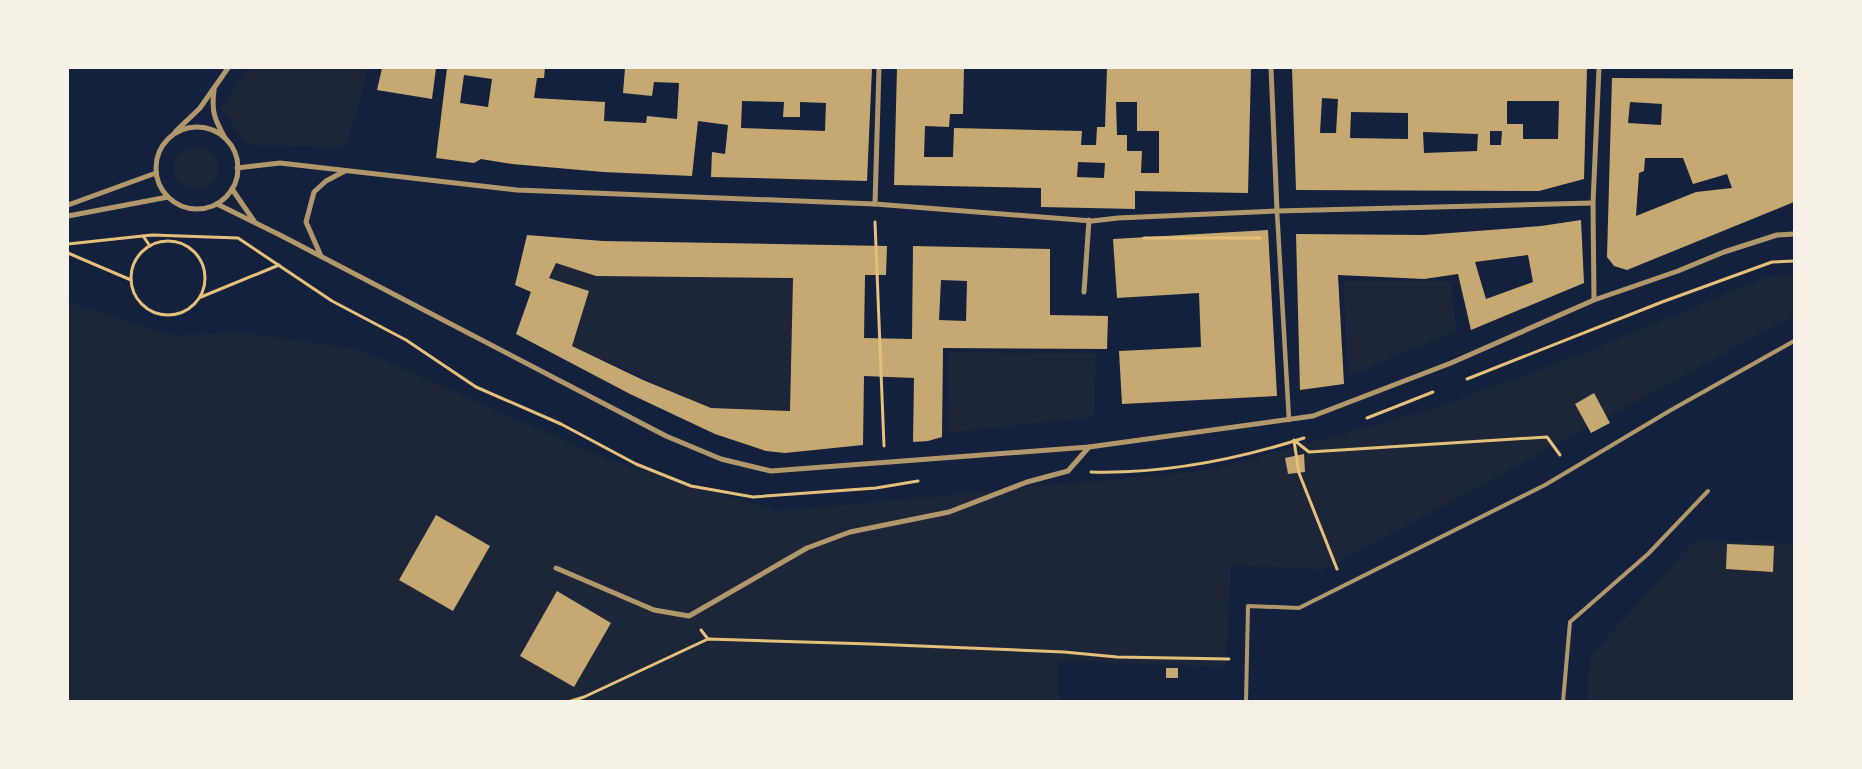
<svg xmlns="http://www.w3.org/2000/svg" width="1862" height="769" font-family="Cabin,sans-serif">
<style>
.green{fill:#1d2539}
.building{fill:#c6a872;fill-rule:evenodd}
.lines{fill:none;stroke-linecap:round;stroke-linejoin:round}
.path{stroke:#e5c07b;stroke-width:3}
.service{stroke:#b1986c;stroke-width:4}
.pedestrian{stroke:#b1986c;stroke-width:4.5}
.minor{stroke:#b1986c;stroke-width:5}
</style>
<rect width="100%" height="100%" fill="#14213d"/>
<g class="green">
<polygon points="247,68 368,68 347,147 247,145 222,110"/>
<circle cx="196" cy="168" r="22"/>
<polygon points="556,263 596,276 793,278 790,411 711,408 572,346 549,278"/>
<polygon points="1794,274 1794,316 1364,549 1323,570 1231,565 1226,667 1059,661 1059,702 68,701 68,302 172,335 245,333 359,349 609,460 777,511 1210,470 1429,410 1566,360 1769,276"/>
<polygon points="1343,281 1451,281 1456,331 1348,377"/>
<polygon points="948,352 1096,353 1094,417 947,433"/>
<polygon points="1694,541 1794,543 1794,701 1587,702 1590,656"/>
</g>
<g class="building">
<polygon points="382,68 436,68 432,99 377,90"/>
<path d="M447 68H545L544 78H537L534 98 605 102 604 121 646 123 647 116 677 119 679 83 654 82 652 96 623 93 625 68H872L867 181 711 177 712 152 725 154 728 125 698 121 692 176 603 172 512 164 481 159 474 163 436 158ZM464 75 492 79 488 107 460 103ZM742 101 784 102 783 117H800V102L826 103 825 131 741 128Z"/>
<path d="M897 68H964L963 114H950L949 127 925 126 924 157H953L954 128 1082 131 1081 145H1096L1097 127H1105L1107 68H1251L1248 193 1135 191V209L1041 207V188L894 185ZM1116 102H1137V131H1159V173H1141L1142 151H1127V135H1117ZM1078 162 1105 163 1104 178 1077 177Z"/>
<path d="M1292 68H1587L1584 179 1539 191 1296 190ZM1322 98 1338 99 1336 133H1320ZM1507 101H1559L1558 139H1523V124H1507ZM1351 112 1408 113V139L1350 138ZM1490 131H1502L1501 145H1490ZM1423 132 1478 134 1477 151 1424 153Z"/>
<path d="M1612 78 1794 79V202L1627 270 1614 266 1607 257ZM1630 102 1662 104 1661 125 1628 123ZM1645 158H1683L1693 184 1727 174 1732 188 1696 192 1636 216 1639 173 1644 171Z"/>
<path d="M1581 220 1584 283 1471 330 1458 274 1424 279 1338 275 1344 384 1300 390 1296 234 1424 235 1541 226ZM1528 255 1533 282 1486 299 1475 262Z"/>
<polygon points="1268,230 1277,396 1122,404 1119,351 1201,347 1199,293 1117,298 1113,239"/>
<path d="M527 235 603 241 887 246 886 275H865L864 338 912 339 913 246 1050 249V315L1108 316 1107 349 943 348 942 437 928 441 913 442 914 378 864 376 863 445 785 453 766 451 715 434 630 394 516 334 531 292 515 285ZM556 263 596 276 793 278 790 411 711 408 643 380 572 346 589 291 549 278ZM941 280 967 281 966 321 939 320Z"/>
<polygon points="1594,393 1610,423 1591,433 1575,404"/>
<polygon points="1304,454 1305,472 1288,474 1285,458"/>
<polygon points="436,515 490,546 453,611 399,580"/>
<polygon points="1727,544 1774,546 1773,572 1726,569"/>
<polygon points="557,591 611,623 574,687 520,656"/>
<rect x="1166" y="668" width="12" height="10"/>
</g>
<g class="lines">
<g class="path">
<polyline points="875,222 884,446"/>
<polyline points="143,236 150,246"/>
<polyline points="1144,238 1260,238"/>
<circle cx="168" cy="278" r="37"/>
<polyline points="68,244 152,235 238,238 332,301 406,340 476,387 561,424 636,464 691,486 753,497 876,488 918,481"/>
<polyline points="68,253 131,280"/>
<polyline points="201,297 279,265"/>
<polyline points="1467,379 1662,302 1772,262 1794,261"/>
<polyline points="1367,418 1433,392"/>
<polyline points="1294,440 1309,452 1547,437 1560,455"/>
<polyline points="1294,441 1299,473 1337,569"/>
<path d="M1091 472C1163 474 1235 460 1304 438"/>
<polyline points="701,630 708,639"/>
<polyline points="568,702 584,697 708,639 871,644 1064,652 1117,657 1229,659"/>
</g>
<g class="service">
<polyline points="1246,702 1248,606 1299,608 1545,485 1671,410 1794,341"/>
<polyline points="1563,702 1570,622 1648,554 1708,491"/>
</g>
<polyline class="pedestrian" points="1277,211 1289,420"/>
<g class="minor">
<polyline points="1271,68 1277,211"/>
<path d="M214 90C211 112 215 120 225 138"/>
<circle cx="197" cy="168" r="41"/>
<polyline points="175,132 200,108 228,68"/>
<polyline points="237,168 280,163 517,190 875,204 1092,221 1118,218 1277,211 1593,203"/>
<polyline points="232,189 254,221"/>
<polyline points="217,204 278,234 666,436 721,459 771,471 1089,447 1313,416 1451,363 1594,300 1678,271 1724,252 1777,235 1794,234"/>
<polyline points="875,204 879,68"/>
<polyline points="68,205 156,173"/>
<polyline points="68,216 168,197"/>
<polyline points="321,256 306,222 314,192 326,181 345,171"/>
<polyline points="1084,292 1089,220"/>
<polyline points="1594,300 1593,203 1599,68"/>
<polyline points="556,568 654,610 689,616 807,548 850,532 949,512 1027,482 1068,471 1089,447"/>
</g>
</g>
<rect width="1862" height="769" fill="none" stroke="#f6f1e7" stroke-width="138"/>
</svg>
